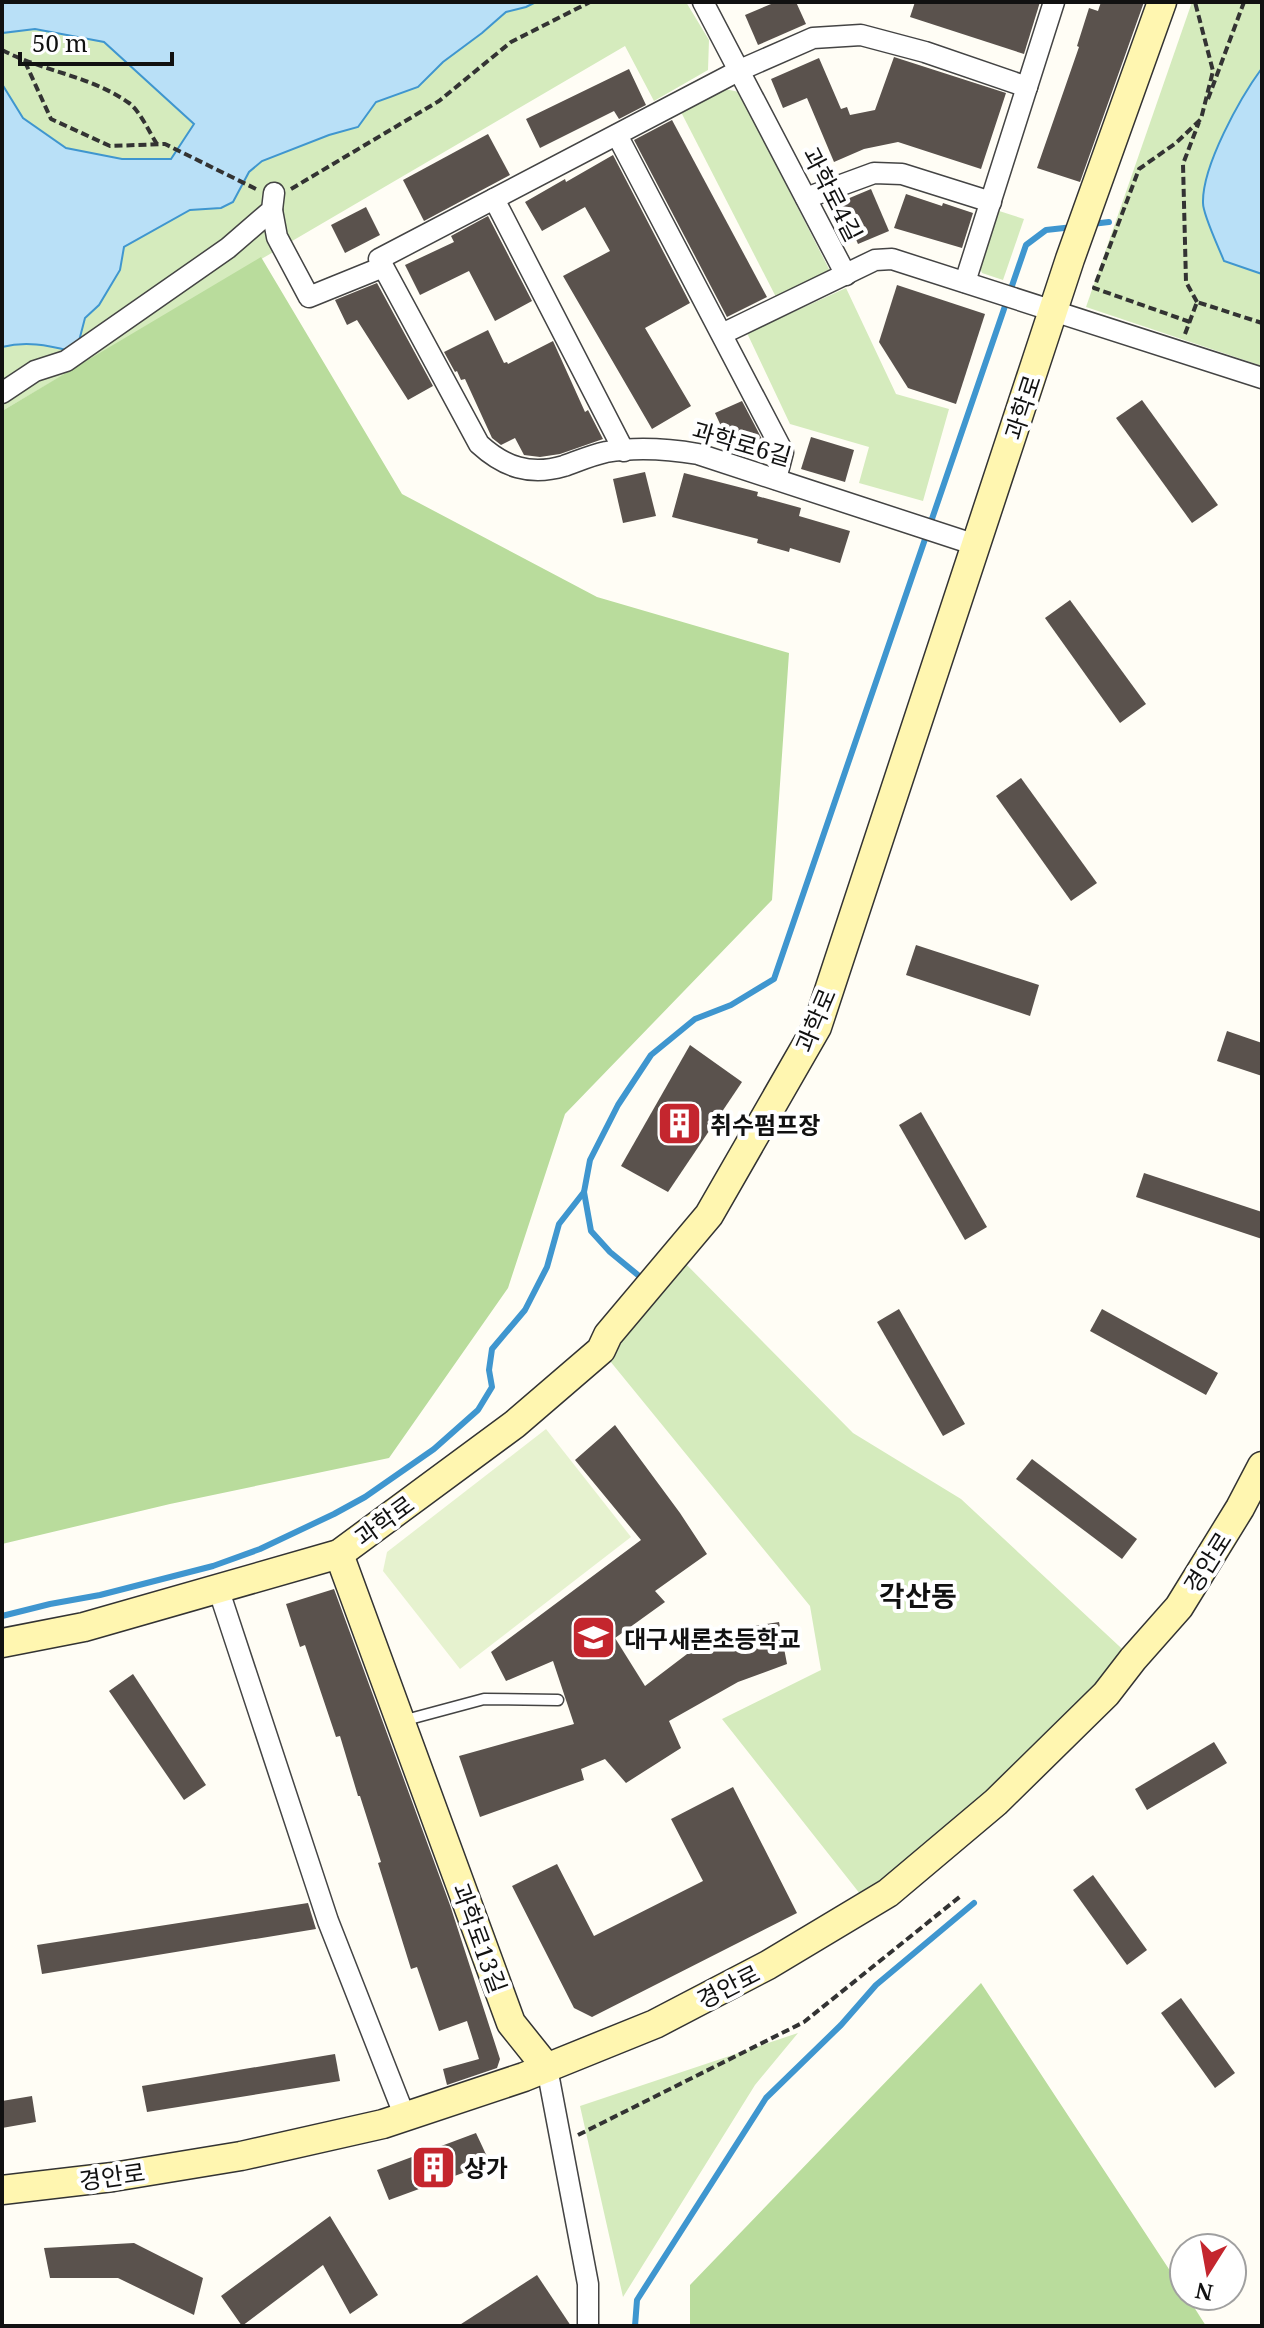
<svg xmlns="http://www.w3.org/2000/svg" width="1264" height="2328" font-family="'Noto Serif','Noto Sans KR',serif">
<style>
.green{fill:#d5ebbd}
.forest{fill:#b9dc9c}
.pitch{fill:#e6f2cf}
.water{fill:#b9e0f7;stroke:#3f96cf;stroke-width:2}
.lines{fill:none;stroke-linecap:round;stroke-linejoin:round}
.stream{stroke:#3f96cf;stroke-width:6}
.building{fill:#5a524d}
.lane-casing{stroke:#444;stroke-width:13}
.street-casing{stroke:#444;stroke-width:23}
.secondary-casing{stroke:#333;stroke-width:31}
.path{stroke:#333;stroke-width:4;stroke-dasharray:8 4;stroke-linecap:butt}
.lane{stroke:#fff;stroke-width:10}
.street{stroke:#fff;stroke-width:20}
.secondary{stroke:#fff6b0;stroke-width:28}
.labels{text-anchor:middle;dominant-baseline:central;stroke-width:8;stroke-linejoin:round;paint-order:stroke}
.street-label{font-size:24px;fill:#111;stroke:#fff}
.poi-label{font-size:24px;font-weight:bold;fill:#111;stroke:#fff;text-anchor:start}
.quarter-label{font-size:28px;font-weight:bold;fill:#111;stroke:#fff}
</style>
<rect width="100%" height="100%" fill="#fffdf5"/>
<g class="green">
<polygon points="2,2 686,2 709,40 708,70 654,101 625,46 2,411"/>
<polygon points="1192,2 1262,2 1262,366 1086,307"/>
<polygon points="725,89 739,92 831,273 778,301 681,112"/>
<polygon points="996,210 1024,219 1003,280 982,273 978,262"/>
<polygon points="846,288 896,394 949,409 923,501 859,483 869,447 790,424 747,333"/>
<polygon points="676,1254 853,1433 961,1499 1133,1659 868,1904 722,1719 821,1670 810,1606 601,1350"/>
<polygon points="798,2033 755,2085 623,2297 580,2106"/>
</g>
<g class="forest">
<polygon points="261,257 402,494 597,597 789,653 772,900 565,1114 508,1288 389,1458 170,1504 2,1544 2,411"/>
<polygon points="981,1983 1184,2292 1184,2296 1187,2296 1206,2326 690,2326 690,2285"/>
</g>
<polygon class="pitch" points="546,1429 631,1537 460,1669 383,1571 387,1552"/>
<g class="water">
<path d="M2 2H536L526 7 506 12 482 33 443 62 418 87 376 102 358 127 329 135 262 161 249 172 233 202 221 208 190 210 124 247 120 270 99 305 85 318 79 341 70 351C47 345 26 341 2 347V84L23 118 66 148 122 159H171L194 124 104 42 35 29 2 33Z"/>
<path d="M1262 68V274L1224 261C1219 248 1203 215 1203 203 1202 166 1240 98 1262 68Z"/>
</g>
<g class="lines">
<g class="stream">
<polyline points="1092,224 1109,222"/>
<polyline points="584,1192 591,1231 610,1252 644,1280"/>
<polyline points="2,1616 50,1604 100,1595 213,1566 260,1549 334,1514 365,1497 434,1449 478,1410 492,1387 489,1370 492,1349 525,1310 547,1267 559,1224 584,1192 590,1160 618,1105 651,1055 695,1019 731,1005 774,979 1026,245 1046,230 1073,227"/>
<polyline points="635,2326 637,2300 766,2098 841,2025 876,1985 974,1903"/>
</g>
</g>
<g class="building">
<polygon points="776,2 796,2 806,24 758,45 745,15"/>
<polygon points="915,2 1040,2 1024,54 910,17"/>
<polygon points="1101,2 1144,2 1080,182 1037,168 1079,47 1077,46 1089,8 1098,11"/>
<polygon points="894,57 1006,93 981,169 898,142 864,149 834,162 807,98 783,108 771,79 819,58 841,109 847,107 850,115 875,110"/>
<polygon points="629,69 646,105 619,119 614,111 540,148 526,119"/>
<polygon points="672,120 767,297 727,317 634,140"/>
<polygon points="488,134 510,175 424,221 403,180"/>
<polygon points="613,155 690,303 645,328 691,406 652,429 563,276 610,251 585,207 542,231 525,202 565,179 566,182"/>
<polygon points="871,189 889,231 858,244 840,202"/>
<polygon points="906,194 942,206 943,203 973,213 962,248 894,228"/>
<polygon points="366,207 380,235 345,253 331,225"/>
<polygon points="488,216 532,301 495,321 469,271 420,295 405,265 454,242 451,236"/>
<polygon points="377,283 433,386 408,400 357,320 347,325 335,300"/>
<polygon points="897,285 985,314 956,404 908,388 879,342"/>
<polygon points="488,330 504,363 507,362 508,364 553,341 585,412 588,410 603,439 560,454 540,457 524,455 515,438 501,445 492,438 465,379 461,380 457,371 455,372 444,352"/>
<polygon points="1142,400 1218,505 1192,523 1116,418"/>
<polygon points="742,401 763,441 737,453 733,452 715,413"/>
<polygon points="811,437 854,450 845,482 801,469"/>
<polygon points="645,472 656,516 623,523 613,479"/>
<polygon points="684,473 758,492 757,496 801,508 799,516 850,531 840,563 790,548 789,552 757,543 758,539 672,517"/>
<polygon points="1070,600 1146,704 1120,723 1045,618"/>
<polygon points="1021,778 1097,883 1071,901 996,796"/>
<polygon points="916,945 1039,985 1030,1016 906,975"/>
<polygon points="1227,1031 1262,1043 1262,1076 1217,1061"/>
<polygon points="690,1045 742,1082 668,1192 621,1166"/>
<polygon points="921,1112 987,1227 965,1240 899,1125"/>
<polygon points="1144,1173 1262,1212 1262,1239 1136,1197"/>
<polygon points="899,1309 965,1424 943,1436 877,1322"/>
<polygon points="1102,1309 1218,1373 1206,1395 1090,1331"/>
<polygon points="615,1425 680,1513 707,1554 655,1591 665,1602 615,1638 645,1686 716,1632 779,1622 787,1664 738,1682 669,1721 681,1748 626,1783 605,1759 581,1769 584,1780 480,1817 459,1756 574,1724 553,1661 506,1681 491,1652 641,1540 575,1460"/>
<polygon points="1032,1459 1137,1539 1122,1559 1016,1479"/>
<polygon points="334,1589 450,1905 500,2059 497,2068 447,2085 443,2069 479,2059 467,2021 439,2031 417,1967 411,1969 378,1863 381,1862 360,1796 358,1796 340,1736 336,1737 305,1645 300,1647 286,1604"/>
<polygon points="133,1674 206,1785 184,1800 109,1691"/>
<polygon points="1214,1742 1227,1763 1147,1810 1135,1789"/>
<polygon points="733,1787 797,1913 592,2017 574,2008 512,1886 557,1864 594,1936 703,1881 671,1819"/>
<polygon points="1093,1875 1147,1950 1127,1965 1073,1890"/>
<polygon points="308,1903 316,1929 42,1974 37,1945"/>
<polygon points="1181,1998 1235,2073 1215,2088 1161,2013"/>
<polygon points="335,2054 340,2081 147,2112 142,2086"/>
<polygon points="32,2096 36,2122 2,2128 2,2101"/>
<polygon points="476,2133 490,2163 389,2200 377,2170"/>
<polygon points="330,2216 378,2295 350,2314 323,2265 242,2326 221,2296"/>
<polygon points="134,2243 203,2278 194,2315 118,2278 50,2278 44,2248"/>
<polygon points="537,2275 571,2326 458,2326"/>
</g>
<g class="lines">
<defs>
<polyline id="lane" points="402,1721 484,1699 558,1700"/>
<g id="street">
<polyline points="703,2 846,275"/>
<polyline points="617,135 783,452 776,479"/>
<polyline points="806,198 874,173 902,174 991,202"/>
<polyline points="494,199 624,451"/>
<polyline points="272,210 277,237 309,297 383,267"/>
<polyline points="965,282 1054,2"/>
<polyline points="722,334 875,260 892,259 1262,378"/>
<polyline points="2,393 35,371 66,361 228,248 272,210 274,193"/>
<path d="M976 545 698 454C668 449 636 447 606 452 592 455 578 461 564 466 530 476 504 467 479 444L379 259 740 70 813 38 861 35 925 52 1027 87"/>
<polyline points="218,1588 328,1921 405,2117"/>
<polyline points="547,2068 588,2284 588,2326"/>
</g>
<g id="secondary">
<polyline points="339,1554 511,2023 547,2068"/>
<polyline points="2,1643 84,1627 339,1554 515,1424 601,1350 608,1335 709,1215 817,1027 1070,259 1162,2"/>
<polyline points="2,2190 113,2177 241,2156 383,2124 524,2077 655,2024 768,1965 888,1893 996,1802 1106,1694 1133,1659 1179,1607 1240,1508 1262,1466"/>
</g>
</defs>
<use href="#lane" class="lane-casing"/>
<use href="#street" class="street-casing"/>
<use href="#secondary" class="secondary-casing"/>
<g class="path">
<path d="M2 50C42 71 91 76 129 103 140 111 149 132 157 144"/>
<polyline points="25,62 51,119 110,146 165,144 256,189"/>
<polyline points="1208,99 1244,2"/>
<polyline points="291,189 439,101 511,42 590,2"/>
<polyline points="1197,302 1186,282 1183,164 1199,122"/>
<polyline points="1190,322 1094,288 1139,169 1176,143 1201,119 1213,71 1195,2"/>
<polyline points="1185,334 1197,302 1262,323"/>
<polyline points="578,2135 804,2022 962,1895"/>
</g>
<use href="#lane" class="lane"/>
<use href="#street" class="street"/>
<use href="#secondary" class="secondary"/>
</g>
<defs>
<symbol id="building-square" viewBox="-11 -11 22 22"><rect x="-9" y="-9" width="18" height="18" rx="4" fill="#c4262e" stroke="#fff"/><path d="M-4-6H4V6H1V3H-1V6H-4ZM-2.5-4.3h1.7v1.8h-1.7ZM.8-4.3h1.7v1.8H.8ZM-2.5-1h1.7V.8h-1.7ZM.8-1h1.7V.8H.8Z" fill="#fff"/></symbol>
<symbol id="school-square" viewBox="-11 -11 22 22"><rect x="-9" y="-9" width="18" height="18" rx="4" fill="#c4262e" stroke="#fff"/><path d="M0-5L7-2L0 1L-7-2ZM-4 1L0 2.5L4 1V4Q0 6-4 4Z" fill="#fff"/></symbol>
</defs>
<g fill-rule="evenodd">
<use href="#building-square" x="654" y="1098" width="51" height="51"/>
<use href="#school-square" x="568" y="1612" width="51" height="51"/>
<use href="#building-square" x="408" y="2142" width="51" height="51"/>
</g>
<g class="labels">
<g class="street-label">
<text transform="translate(833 194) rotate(63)">과학로4길</text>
<text transform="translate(1022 407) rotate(-72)">과학로</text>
<text transform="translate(742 443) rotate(16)">과학로6길</text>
<text transform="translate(815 1020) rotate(-67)">과학로</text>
<text transform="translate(384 1520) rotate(-36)">과학로</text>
<text transform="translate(1207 1562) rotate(-58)">경안로</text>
<text transform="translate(480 1938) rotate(70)">과학로13길</text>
<text transform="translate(728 1986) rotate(-27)">경안로</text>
<text transform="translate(112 2176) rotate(-8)">경안로</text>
</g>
<g class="poi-label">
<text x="710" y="1124">취수펌프장</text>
<text x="624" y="1638">대구새론초등학교</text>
<text x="464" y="2167">상가</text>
</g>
<g class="quarter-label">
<text x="918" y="1595">각산동</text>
</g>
</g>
<rect width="1264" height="2328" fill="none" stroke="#111111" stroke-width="8"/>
<g transform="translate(1208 2272) rotate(191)"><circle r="38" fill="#ffffff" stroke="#a0a0a0" stroke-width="2"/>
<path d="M0-6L14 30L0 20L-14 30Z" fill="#c4262e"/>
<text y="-12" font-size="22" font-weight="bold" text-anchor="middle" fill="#111111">N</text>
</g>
<path d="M20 52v12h152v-12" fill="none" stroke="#111111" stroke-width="4"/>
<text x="32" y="52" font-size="24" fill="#111111" stroke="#ffffff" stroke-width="6" paint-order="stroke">50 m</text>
</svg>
